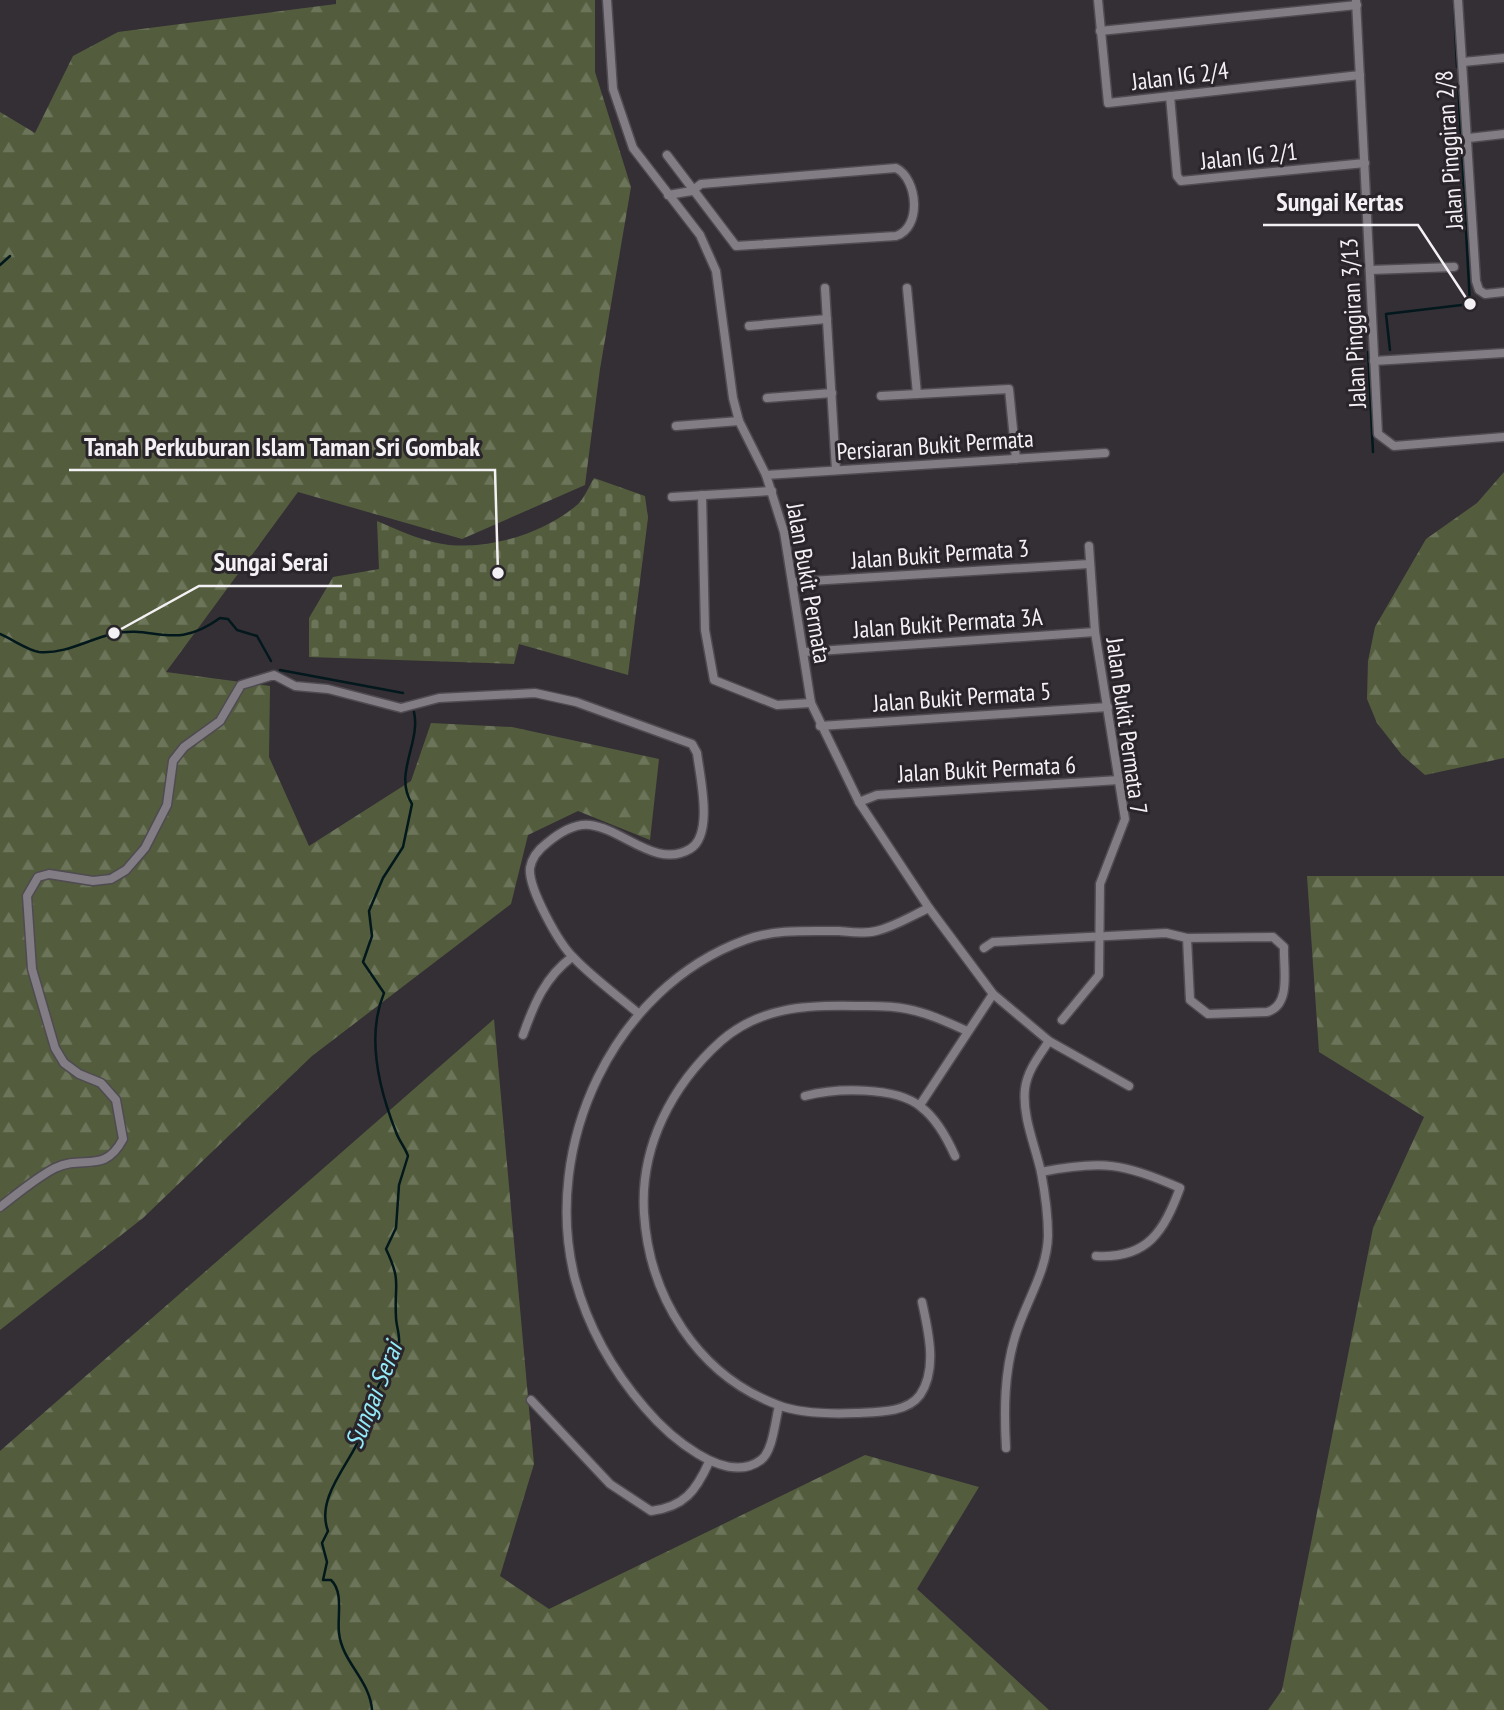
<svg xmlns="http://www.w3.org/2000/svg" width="1504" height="1710" font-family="'PT Sans Narrow',sans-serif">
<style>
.forest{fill:url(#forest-firs)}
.cemetery{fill:url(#cemetery-stones)}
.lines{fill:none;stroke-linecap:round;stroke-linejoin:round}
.stream{stroke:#02181c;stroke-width:2.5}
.street-casing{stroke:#4f4b51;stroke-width:11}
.street{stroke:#827c84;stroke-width:8}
.labels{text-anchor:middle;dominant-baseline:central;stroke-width:6;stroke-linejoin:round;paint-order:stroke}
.street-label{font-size:24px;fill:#f4f1f5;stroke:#2a252b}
.water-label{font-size:26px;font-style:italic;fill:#93eaf9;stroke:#2a252b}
.leader{fill:none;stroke:#f4f1f5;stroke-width:2.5}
.callout-dot{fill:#f4f1f5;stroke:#2a252b;stroke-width:2.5}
.callout-label{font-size:26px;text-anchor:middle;font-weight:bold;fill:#f4f1f5;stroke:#2a252b;stroke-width:6;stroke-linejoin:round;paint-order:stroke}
</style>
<defs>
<pattern id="forest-firs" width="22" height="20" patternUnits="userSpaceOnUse" patternTransform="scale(1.75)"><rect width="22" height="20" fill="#535d3d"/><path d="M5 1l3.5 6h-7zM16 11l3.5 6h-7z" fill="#6c755a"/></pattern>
<pattern id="cemetery-stones" width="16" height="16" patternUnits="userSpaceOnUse" patternTransform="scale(1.75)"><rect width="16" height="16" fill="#535d3d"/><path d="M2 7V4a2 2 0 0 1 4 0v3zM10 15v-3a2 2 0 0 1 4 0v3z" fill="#6c755a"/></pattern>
</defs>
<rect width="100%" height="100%" fill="#342f35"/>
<g class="forest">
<polygon points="336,0 595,0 595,72 631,187 600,369 585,485 462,539 298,492 166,672 270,686 269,757 309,846 411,781 431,723 512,727 659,759 650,840 578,811 528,835 511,904 312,1056 143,1218 0,1330 0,112 35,133 73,56 118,32 336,4"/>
<polygon points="1504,472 1504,758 1425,775 1402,755 1377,723 1367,699 1368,661 1375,627 1426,539 1477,503"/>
<polygon points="1307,876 1504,876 1504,1710 1268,1710 1282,1690 1373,1228 1424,1117 1319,1052"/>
<polygon points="494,1019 534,1464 500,1576 549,1609 865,1455 979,1487 917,1589 1049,1710 0,1710 0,1451"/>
</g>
<path class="cemetery" d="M594 478 645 496 648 518 628 675 519 644 514 664 309 657V618L333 577 379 569 377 521C400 531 424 542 449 545 492 549 544 533 577 505 584 499 589 486 594 478Z"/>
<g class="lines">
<g class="stream">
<polyline points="1454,4 1457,67"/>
<polyline points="0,265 10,256"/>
<polyline points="1390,350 1386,314 1470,304 1458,84"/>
<polyline points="1368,352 1373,452"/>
<path d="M0 634C12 639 27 650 39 652 66 654 87 640 112 634 155 624 173 652 220 618L228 619 237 630 257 636 271 661"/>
<polyline points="280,670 403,693"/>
<path d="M372 1710C370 1680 342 1662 339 1633 337 1617 344 1592 331 1580H323L327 1562 322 1543 328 1531C315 1497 351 1463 362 1433 368 1418 370 1401 378 1387 385 1373 398 1360 399 1343 400 1335 396 1325 396 1317 394 1283 402 1283 386 1249L396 1228 399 1185 408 1156C405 1147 399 1141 396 1132 379 1089 366 1036 384 993L363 962 372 936 369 911 383 878 403 847 412 804C393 774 421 743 414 712"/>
</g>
<defs>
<g id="street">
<polyline points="607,0 613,89 633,148 700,235 716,271 733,398 739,421 766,475 784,532 811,703 859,802 929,908 993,994 1049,1041 1129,1086"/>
<polyline points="1098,0 1108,103 1360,75"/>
<polyline points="1356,0 1378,434 1394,446 1504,437"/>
<polyline points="1458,0 1476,281 1479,290 1485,294 1504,292"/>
<polyline points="1100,31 1357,5"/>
<polyline points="1463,62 1504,58"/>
<polyline points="1170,96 1177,176 1181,181 1365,163"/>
<polyline points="1469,138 1504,134"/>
<path d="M667 155 736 246 896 236C922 228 918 179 896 168L701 184 692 191 668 195"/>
<polyline points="1370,270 1454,267"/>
<polyline points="825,288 836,470"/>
<polyline points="907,288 917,394"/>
<polyline points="749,326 827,319"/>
<polyline points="1374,361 1504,353"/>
<polyline points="881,396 1009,389 1016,459"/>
<polyline points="767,398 832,393"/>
<polyline points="676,426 739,421"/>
<polyline points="766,475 1105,453"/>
<polyline points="702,495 705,630 714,680 777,705 811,703"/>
<polyline points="672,497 772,491"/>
<polyline points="794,582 1089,564"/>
<polyline points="804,652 1095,632"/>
<polyline points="820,726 1108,707"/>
<polyline points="859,802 877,795 1119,780"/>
<path d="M984 948 993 942 1166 933 1187 938 1273 937 1284 947C1283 968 1292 1005 1267 1012L1208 1014 1190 1000 1187 938"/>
<polyline points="1062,1020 1099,975 1100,884 1125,819 1095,632 1089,546"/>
<path d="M523 1035C534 1004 545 977 572 957"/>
<path d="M805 1096C835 1088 896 1086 921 1107 937 1119 947 1138 955 1156"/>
<polyline points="920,1105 993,994"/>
<path d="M1041 1172C1102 1160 1124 1163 1180 1188 1164 1231 1148 1259 1096 1256"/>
<path d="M0 1207C17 1194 37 1177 55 1168 83 1154 104 1175 123 1139L116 1100 101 1083 79 1074 64 1063 55 1048 32 969 27 896 38 877 49 874 93 881 111 879 126 870 145 848 167 805 173 761 184 747 220 721 241 685 274 675 295 686 328 689 401 708 439 698 535 693 576 702 692 744 697 753C700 777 714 835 690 849 656 869 623 829 590 825 574 823 559 833 547 843 539 849 532 857 530 868 528 888 559 944 574 958 593 978 617 995 638 1013"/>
<path d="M922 1302C928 1330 938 1369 920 1395 907 1413 877 1412 856 1413 832 1414 801 1414 778 1405 697 1375 649 1296 644 1213 640 1146 672 1085 721 1041 760 1007 806 1005 855 1006 872 1006 890 1005 907 1009 928 1013 947 1022 967 1031"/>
<path d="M531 1400 610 1484 651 1511C684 1507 696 1491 709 1462"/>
<path d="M779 1406C775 1421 773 1451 761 1460 725 1487 667 1434 645 1408 612 1370 588 1327 575 1279 541 1146 613 988 745 940 775 929 807 931 839 931 851 932 864 934 876 931 894 927 913 915 929 908"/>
<path d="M1006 1448C1004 1411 1004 1373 1015 1337 1025 1303 1047 1272 1048 1236 1048 1215 1045 1193 1041 1172 1035 1145 1022 1116 1025 1089 1027 1071 1039 1056 1049 1041"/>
</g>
</defs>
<use href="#street" class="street-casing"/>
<use href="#street" class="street"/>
</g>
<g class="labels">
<g class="street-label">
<text transform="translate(1180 76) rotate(-7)">Jalan IG 2/4</text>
<text transform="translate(1449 150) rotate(-94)">Jalan Pinggiran 2/8</text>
<text transform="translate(1249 156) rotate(-6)">Jalan IG 2/1</text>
<text transform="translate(1353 323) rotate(-93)">Jalan Pinggiran 3/13</text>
<text transform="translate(935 445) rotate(-4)">Persiaran Bukit Permata</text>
<text transform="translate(940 554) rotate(-4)">Jalan Bukit Permata 3</text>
<text transform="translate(809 583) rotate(80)">Jalan Bukit Permata</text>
<text transform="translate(948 623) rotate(-4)">Jalan Bukit Permata 3A</text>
<text transform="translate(962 697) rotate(-4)">Jalan Bukit Permata 5</text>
<text transform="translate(1127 726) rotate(82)">Jalan Bukit Permata 7</text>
<text transform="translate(987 769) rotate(-3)">Jalan Bukit Permata 6</text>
</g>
<g class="water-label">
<text transform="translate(373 1395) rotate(-68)">Sungai Serai</text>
</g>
</g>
<path class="leader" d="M1470 304L1418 225H1263M498 573L495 470H69M114 633L199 586H342"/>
<g class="callout-dot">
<circle cx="1470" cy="304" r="7"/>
<circle cx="498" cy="573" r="7"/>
<circle cx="114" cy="633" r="7"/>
</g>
<g class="callout-label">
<text x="1340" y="211">Sungai Kertas</text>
<text x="282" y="456">Tanah Perkuburan Islam Taman Sri Gombak</text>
<text x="271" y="571">Sungai Serai</text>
</g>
</svg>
